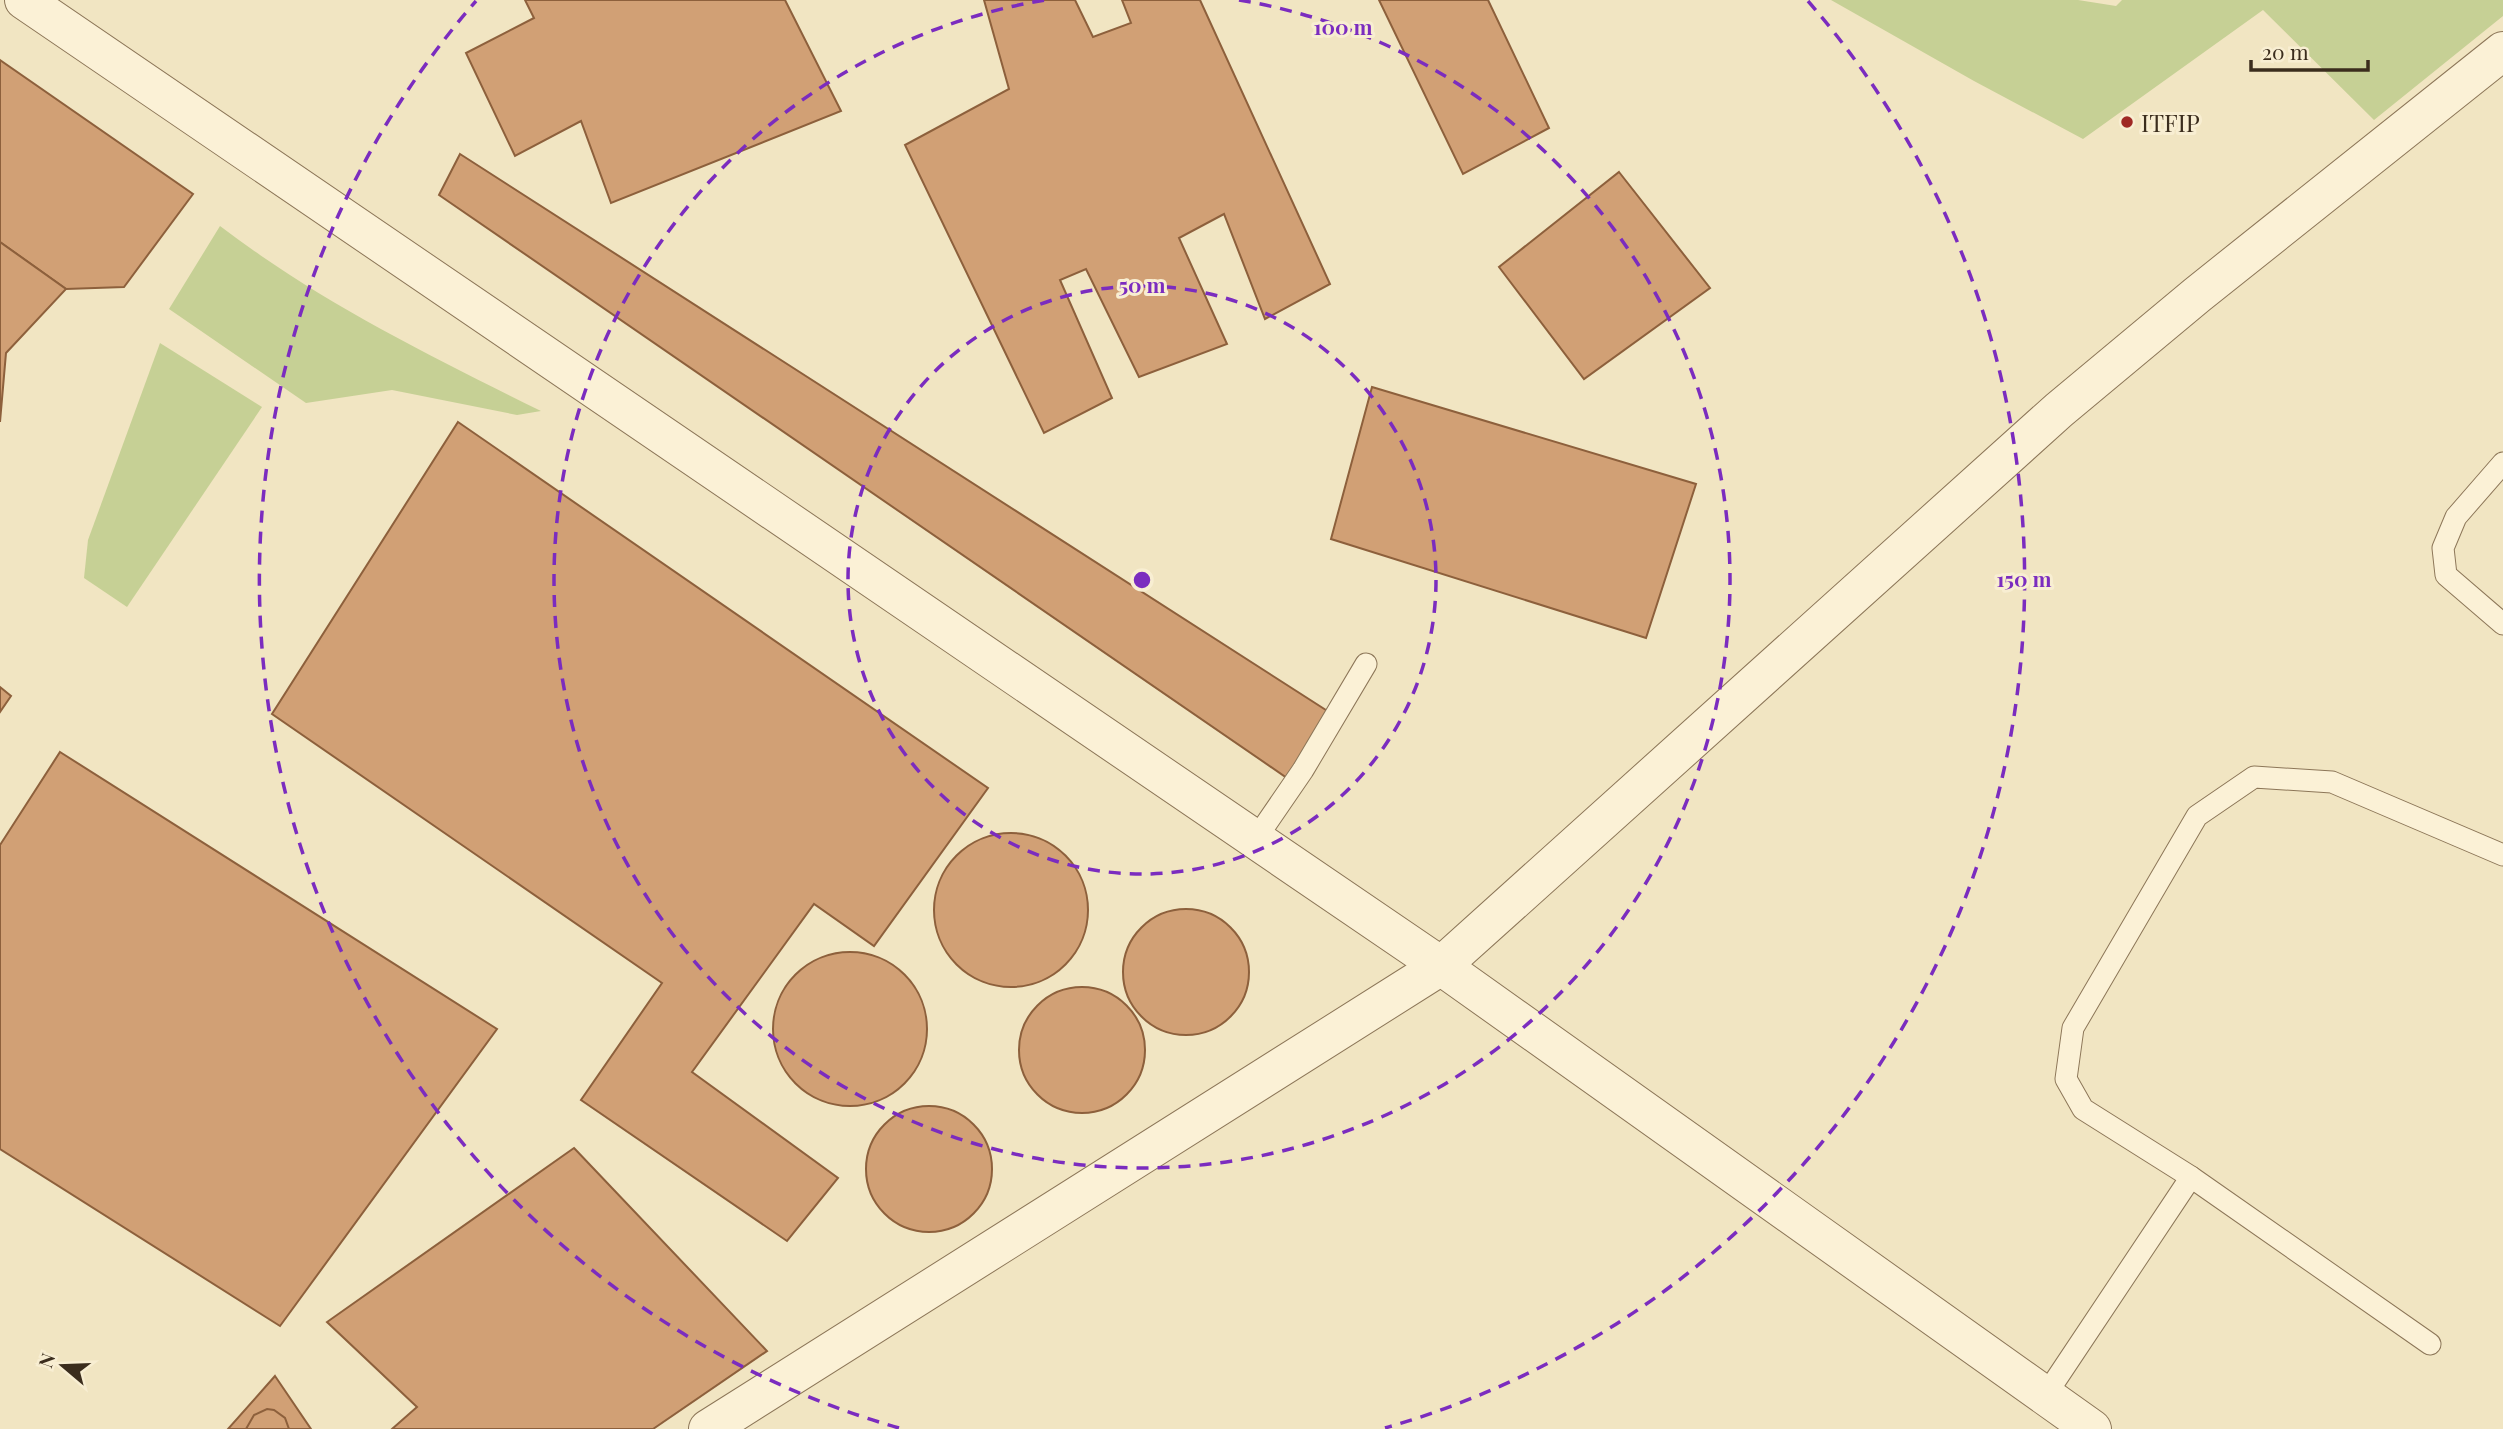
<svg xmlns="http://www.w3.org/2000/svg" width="2503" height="1429" font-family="'Playfair Display',serif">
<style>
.green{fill:#c6d095}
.building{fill:#d1a075;stroke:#8d603c;stroke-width:2}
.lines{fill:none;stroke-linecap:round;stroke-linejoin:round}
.service-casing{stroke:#8c7658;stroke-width:23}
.minor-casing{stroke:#8c7658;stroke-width:40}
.service{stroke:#fbf1d6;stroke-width:21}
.minor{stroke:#fbf1d6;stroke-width:38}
.ring{fill:none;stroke:#7b2cbf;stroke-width:3.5;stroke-dasharray:12 9}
.poi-dot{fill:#9f2924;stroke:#f8eed2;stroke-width:2.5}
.labels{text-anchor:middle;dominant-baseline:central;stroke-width:6;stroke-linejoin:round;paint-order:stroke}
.poi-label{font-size:24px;fill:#3b2d1d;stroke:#f8eed2;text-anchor:start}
.centre{fill:#7b2cbf;stroke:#f8eed2;stroke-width:3.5}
.ring-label{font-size:21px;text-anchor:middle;font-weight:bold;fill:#7b2cbf;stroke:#f8eed2;stroke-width:6;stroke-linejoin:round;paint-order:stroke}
</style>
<rect width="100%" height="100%" fill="#f1e5c2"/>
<g class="green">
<polygon points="1831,0 2078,0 2116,6 2122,0 2503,0 2503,16 2374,120 2263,10 2083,139 1974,81"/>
<path d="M220 226C318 301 430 356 541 411L517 415 392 390 306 403 169 309Z"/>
<polygon points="160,343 262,407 127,607 84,578 88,540"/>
</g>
<g class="building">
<polygon points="525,0 785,0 841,111 611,203 581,121 515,156 466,53 534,18"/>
<polygon points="984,0 1075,0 1093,37 1131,23 1122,0 1200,0 1330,284 1265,319 1224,214 1179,238 1227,344 1139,377 1086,269 1060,280 1112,398 1044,433 905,145 1009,89"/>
<polygon points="1379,0 1488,0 1549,128 1463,174"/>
<polygon points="0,60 193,194 124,287 66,289 0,242"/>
<polygon points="460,154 1329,712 1287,778 439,195"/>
<polygon points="1619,172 1710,288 1584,379 1499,267"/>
<polygon points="0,242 66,289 6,353 0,422"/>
<polygon points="1372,387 1696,484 1646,638 1331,539"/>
<polygon points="458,422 988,788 874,946 814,904 692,1072 838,1178 787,1241 581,1100 662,983 272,714"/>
<polygon points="0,687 11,696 0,712"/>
<polygon points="60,752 497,1029 280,1326 0,1149 0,845"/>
<circle cx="1011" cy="910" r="77"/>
<circle cx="1186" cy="972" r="63"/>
<circle cx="850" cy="1029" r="77"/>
<circle cx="1082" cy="1050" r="63"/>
<circle cx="929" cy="1169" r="63"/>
<polygon points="574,1148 767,1351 653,1429 392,1429 417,1407 327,1322"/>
<polygon points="275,1376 311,1429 228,1429"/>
<polygon points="267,1409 274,1410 285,1418 289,1429 246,1429 254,1415"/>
</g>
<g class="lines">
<defs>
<g id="service">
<polyline points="2503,463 2456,517 2443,548 2446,575 2503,624"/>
<polyline points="1255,840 1303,770 1366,664"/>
<polyline points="2191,1177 2430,1344"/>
<polyline points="2045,1396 2191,1177 2083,1109 2066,1079 2073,1028 2197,816 2254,777 2332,782 2503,855"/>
</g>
<g id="minor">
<polyline points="24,0 1441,966 2092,1429"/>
<polyline points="708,1429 1441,966 2059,410 2197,295 2503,51"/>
</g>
</defs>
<use href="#service" class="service-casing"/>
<use href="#minor" class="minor-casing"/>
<use href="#service" class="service"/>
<use href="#minor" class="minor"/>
</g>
<g class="ring">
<circle cx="1142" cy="580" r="294"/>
<path d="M1239 0A588 588 0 1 1 1045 0"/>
<path d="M899 1428A882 882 0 0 1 476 1M1808 1A882 882 0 0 1 1385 1428"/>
</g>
<circle class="poi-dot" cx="2127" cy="122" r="7"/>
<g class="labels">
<g class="poi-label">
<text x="2141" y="122">ITFIP</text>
</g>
</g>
<circle cx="1142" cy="580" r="10" class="centre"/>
<g class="ring-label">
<text x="1343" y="35">100 m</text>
<text x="1142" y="293">50 m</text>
<text x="2024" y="587">150 m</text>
</g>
<g transform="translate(63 1366) rotate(289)" stroke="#f8eed2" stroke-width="5" paint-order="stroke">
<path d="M0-5L12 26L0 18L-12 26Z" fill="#3b2d1d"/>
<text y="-10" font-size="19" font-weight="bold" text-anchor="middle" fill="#3b2d1d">N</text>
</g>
<path d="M2251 60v10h117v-10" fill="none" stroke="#3b2d1d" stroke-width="3.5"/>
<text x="2262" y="60" font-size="21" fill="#3b2d1d" stroke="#f8eed2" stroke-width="5" paint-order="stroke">20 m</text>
</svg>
